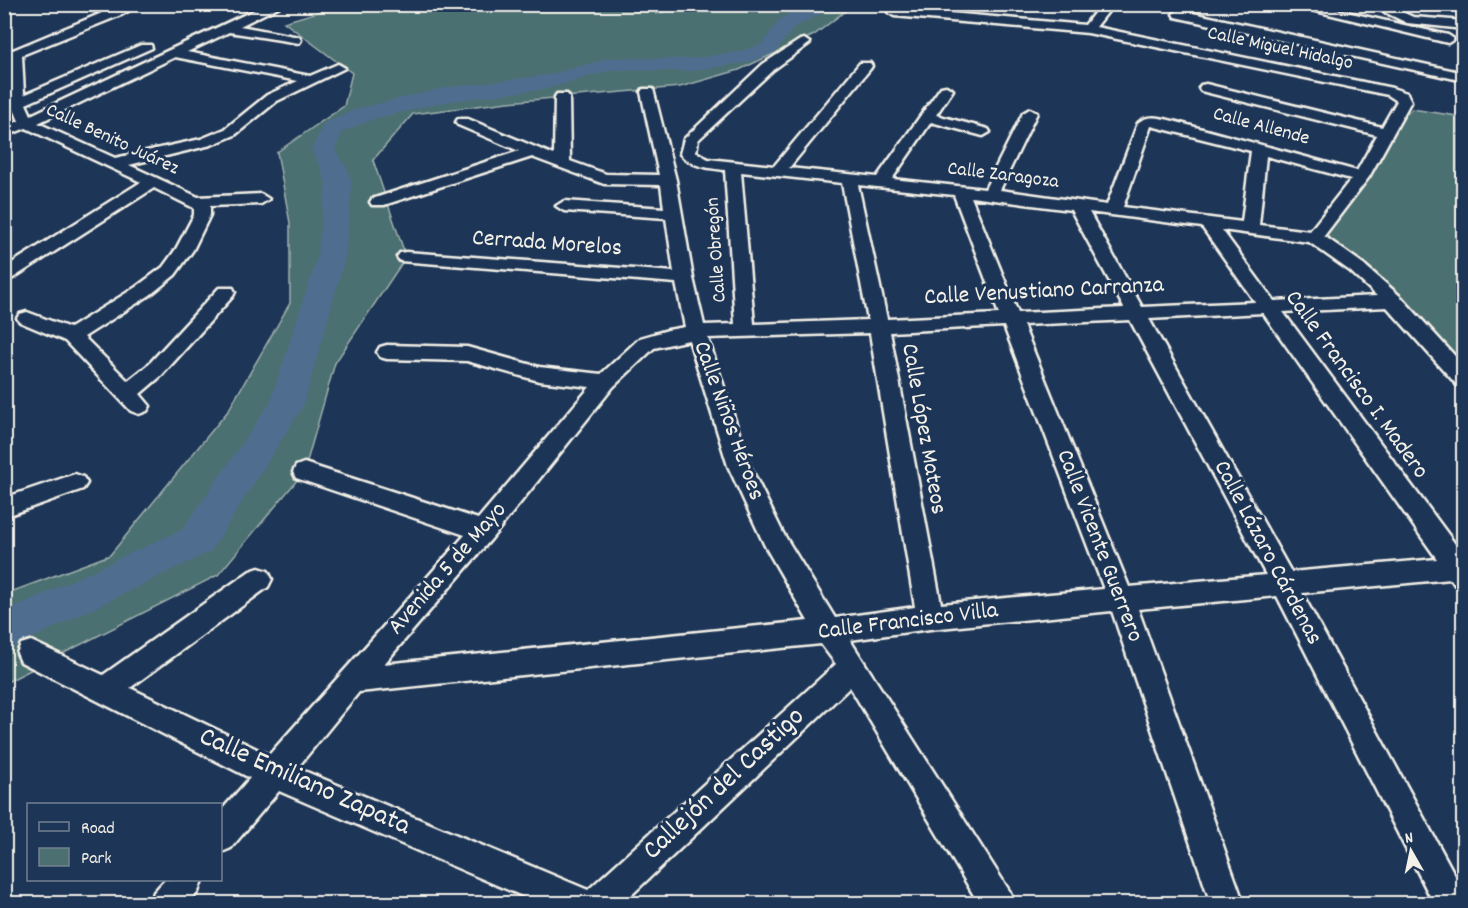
<svg xmlns="http://www.w3.org/2000/svg" width="1468" height="908" font-family="Dekko,sans-serif">
<style>
.green{fill:#4c7072;stroke:#a0b0ad;stroke-width:1.5}
.lines{fill:none;stroke-linecap:round;stroke-linejoin:round}
.river{fill:#4f6d8f;fill-rule:evenodd}
.minor-casing{stroke:#f4f1e8;stroke-width:5}
.minor{fill:#1d3557;fill-rule:evenodd}
.labels{text-anchor:middle;dominant-baseline:central;stroke-width:6;stroke-linejoin:round;paint-order:stroke}
.far-street-label{font-size:20px;fill:#f4f1e8;stroke:#1d3557}
.street-label{font-size:24px;fill:#f4f1e8;stroke:#1d3557}
.near-street-label{font-size:28px;fill:#f4f1e8;stroke:#1d3557}
</style>
<rect width="100%" height="100%" fill="#1d3557"/>
<filter id="ink" filterUnits="userSpaceOnUse"><feTurbulence type="fractalNoise" baseFrequency=".0167" numOctaves="2"/><feDisplacementMap in="SourceGraphic" scale="12" xChannelSelector="R" yChannelSelector="G"/><feConvolveMatrix kernelMatrix="1 2 1 2 8 2 1 2 1" color-interpolation-filters="sRGB"/></filter>
<g filter="url(#ink)">
<g class="green">
<polygon points="345,4 654,4 656,14 689,5 853,5 814,35 739,70 680,87 508,102 413,114 373,160 406,257 335,363 304,472 218,575 5,683 5,594 110,555 228,411 290,303 290,223 277,152 344,106 352,73 284,22"/>
<polygon points="1412,109 1463,117 1463,380 1394,301 1314,237 1387,133"/>
</g>
<g class="lines">
<polygon class="river" points="808,4 834,4 832,8 793,28 776,52 750,62 689,71 611,70 550,88 444,102 373,119 342,132 335,150 347,168 352,184 345,258 303,406 211,551 4,652 4,612 183,529 270,403 317,258 326,184 321,168 311,150 324,123 357,109 444,88 548,75 610,58 689,59 739,52 762,44 779,20"/>
<defs>
<g id="minor">
<path d="M69 4H96L114 8 123 4H140L121 15 22 55 24 95 141 45H151L152 48 26 104 31 115 267 4H284L240 26 299 37 301 40 299 43 229 32 187 52 310 76 338 64 345 68 277 101 235 135 211 145 129 165 198 197 261 194 269 199 261 204 210 206V215L193 250 175 275 150 295 84 337 128 381 147 366 219 288H233L235 292 233 296 161 376 140 394 150 406 147 411 139 414 131 411 65 341 20 322 17 318 20 314 27 312 70 328 136 287 163 267 176 249 194 215V208L154 188 10 280 4 281V268L141 182 26 128 4 137V127L19 121 14 109 4 111V103L11 100 9 61 4 62V47L13 50 102 13ZM175 57 298 81 267 95 225 129 201 139 115 158 38 123Z"/>
<path d="M1101 4H1114L1096 27 1392 88 1407 93 1411 101 1369 177 1324 236 1362 263 1401 297 1464 366V387L1457 385 1387 307 1283 312 1464 556V588L1455 585 1451 579 1302 593 1464 892V904H1434L1277 596 1138 609 1244 904H1211L1112 611 930 629 850 640 1010 892 1014 904H979L850 687 622 904H541L279 791 231 848 220 853V812L250 778 21 662 17 653 21 644 31 641 103 675 250 571 259 568 268 571 272 579 268 587 130 688 269 755 465 535 296 478 293 472 296 466 304 463 478 519 590 387 539 381 467 361 387 359 380 357 377 352 380 347 387 345 467 347 539 367 601 374 640 338 668 330 685 327 676 283 400 261 397 257 400 253 406 252 674 272 666 218 564 211 556 206 564 201 664 208 661 185 604 184 532 157 384 205H372L370 202 372 199 519 151 458 125 456 122 458 119H468L554 155 555 97 557 94H567L569 97 570 161 606 174 659 175 641 92 643 89H653L676 180 693 278 704 325 735 324 725 170C709 168 692 167 680 154L684 139 763 64 800 40 804 39 810 43 773 70 698 140 696 152 708 159 774 166 860 63H870L872 66 870 69 789 168 877 177 941 87 946 86 953 90 936 115 988 129 990 132 983 136 931 122 892 179 985 189 1023 113 1030 109 1037 113 1000 190 1107 205 1138 123C1147 114 1161 118 1173 121L1357 171 1377 135 1201 91 1199 88 1201 85 1206 84 1382 127 1397 101 1388 95 1088 33 894 16 888 12 894 8 1085 25ZM1151 126 1251 151 1242 222 1123 207ZM1266 156 1351 179 1310 231 1259 225ZM741 172 842 183 868 320 754 324ZM858 185 954 195 999 314 887 319ZM971 197 1071 210 1124 308 1018 313ZM1089 212 1202 227 1255 302 1142 307ZM1222 230 1309 242 1350 271 1377 296 1274 301ZM1263 313 1437 559 1291 572 1149 319ZM1130 320 1266 575 1129 587 1023 325ZM1004 326 1104 589 941 604 890 332ZM870 333 915 607 835 618 783 533 750 466 708 338ZM689 340 728 466 765 546 808 621 384 664 492 538 613 387 654 348ZM821 644 836 664 588 890 297 768 359 692Z"/>
<polygon points="1287,4 1311,4 1448,35 1454,39 1448,43"/>
<polygon points="1368,4 1385,4 1413,17 1464,21 1464,29 1407,23"/>
<polygon points="1179,10 1464,73 1464,81 1175,17 1173,14"/>
<polygon points="75,474 83,477 87,483 83,489 4,517 4,498"/>
<polygon points="165,880 202,880 198,892 188,904 150,904 154,892"/>
</g>
</defs>
<use href="#minor" class="minor-casing"/>
<use href="#minor" class="minor"/>
</g>
</g>
<g class="labels">
<g class="far-street-label">
<text transform="translate(1280 49) rotate(12)">Calle Miguel Hidalgo</text>
<text transform="translate(1261 127) rotate(15)">Calle Allende</text>
<text transform="translate(112 140) rotate(25)">Calle Benito Juárez</text>
<text transform="translate(1003 176) rotate(7)">Calle Zaragoza</text>
<text transform="translate(717 250) rotate(-94)">Calle Obregón</text>
</g>
<g class="street-label">
<text transform="translate(547 244) rotate(4)">Cerrada Morelos</text>
<text transform="translate(1044 292) rotate(-3)">Calle Venustiano Carranza</text>
<text transform="translate(1356 385) rotate(54)">Calle Francisco I. Madero</text>
<text transform="translate(728 421) rotate(70)">Calle Niños Héroes</text>
<text transform="translate(923 429) rotate(80)">Calle López Mateos</text>
<text transform="translate(1099 546) rotate(69)">Calle Vicente Guerrero</text>
<text transform="translate(1267 553) rotate(62)">Calle Lázaro Cárdenas</text>
<text transform="translate(448 569) rotate(-49)">Avenida 5 de Mayo</text>
<text transform="translate(908 622) rotate(-7)">Calle Francisco Villa</text>
</g>
<g class="near-street-label">
<text transform="translate(304 783) rotate(24)">Calle Emiliano Zapata</text>
<text transform="translate(725 785) rotate(-43)">Callejón del Castigo</text>
</g>
</g>
<rect width="1468" height="908" fill="none" stroke="#1d3557" stroke-width="24"/>
<rect x="12" y="12" width="1444" height="884" fill="none" stroke="#f4f1e8" stroke-width="2" filter="url(#ink)"/>
<rect x="27" y="803" width="195" height="78" fill="#1d3557" stroke="#738091" stroke-width="1.5"/>
<rect x="39" y="822" width="30" height="9" fill="#1d3557" stroke="#738091" stroke-width="1.5"/>
<text x="81" y="833" font-size="18" fill="#f4f1e8">Road</text>
<rect x="39" y="848" width="30" height="18" fill="#4c7072" stroke="#738091" stroke-width="1.5"/>
<text x="81" y="863" font-size="18" fill="#f4f1e8">Park</text>
<g transform="translate(1411 851) rotate(351)" stroke="#1d3557" stroke-width="4.5" paint-order="stroke">
<path d="M0-4.5L10 22L0 15L-10 22Z" fill="#f4f1e8"/>
<text y="-9" font-size="16" font-weight="bold" text-anchor="middle" fill="#f4f1e8">N</text>
</g>
</svg>
